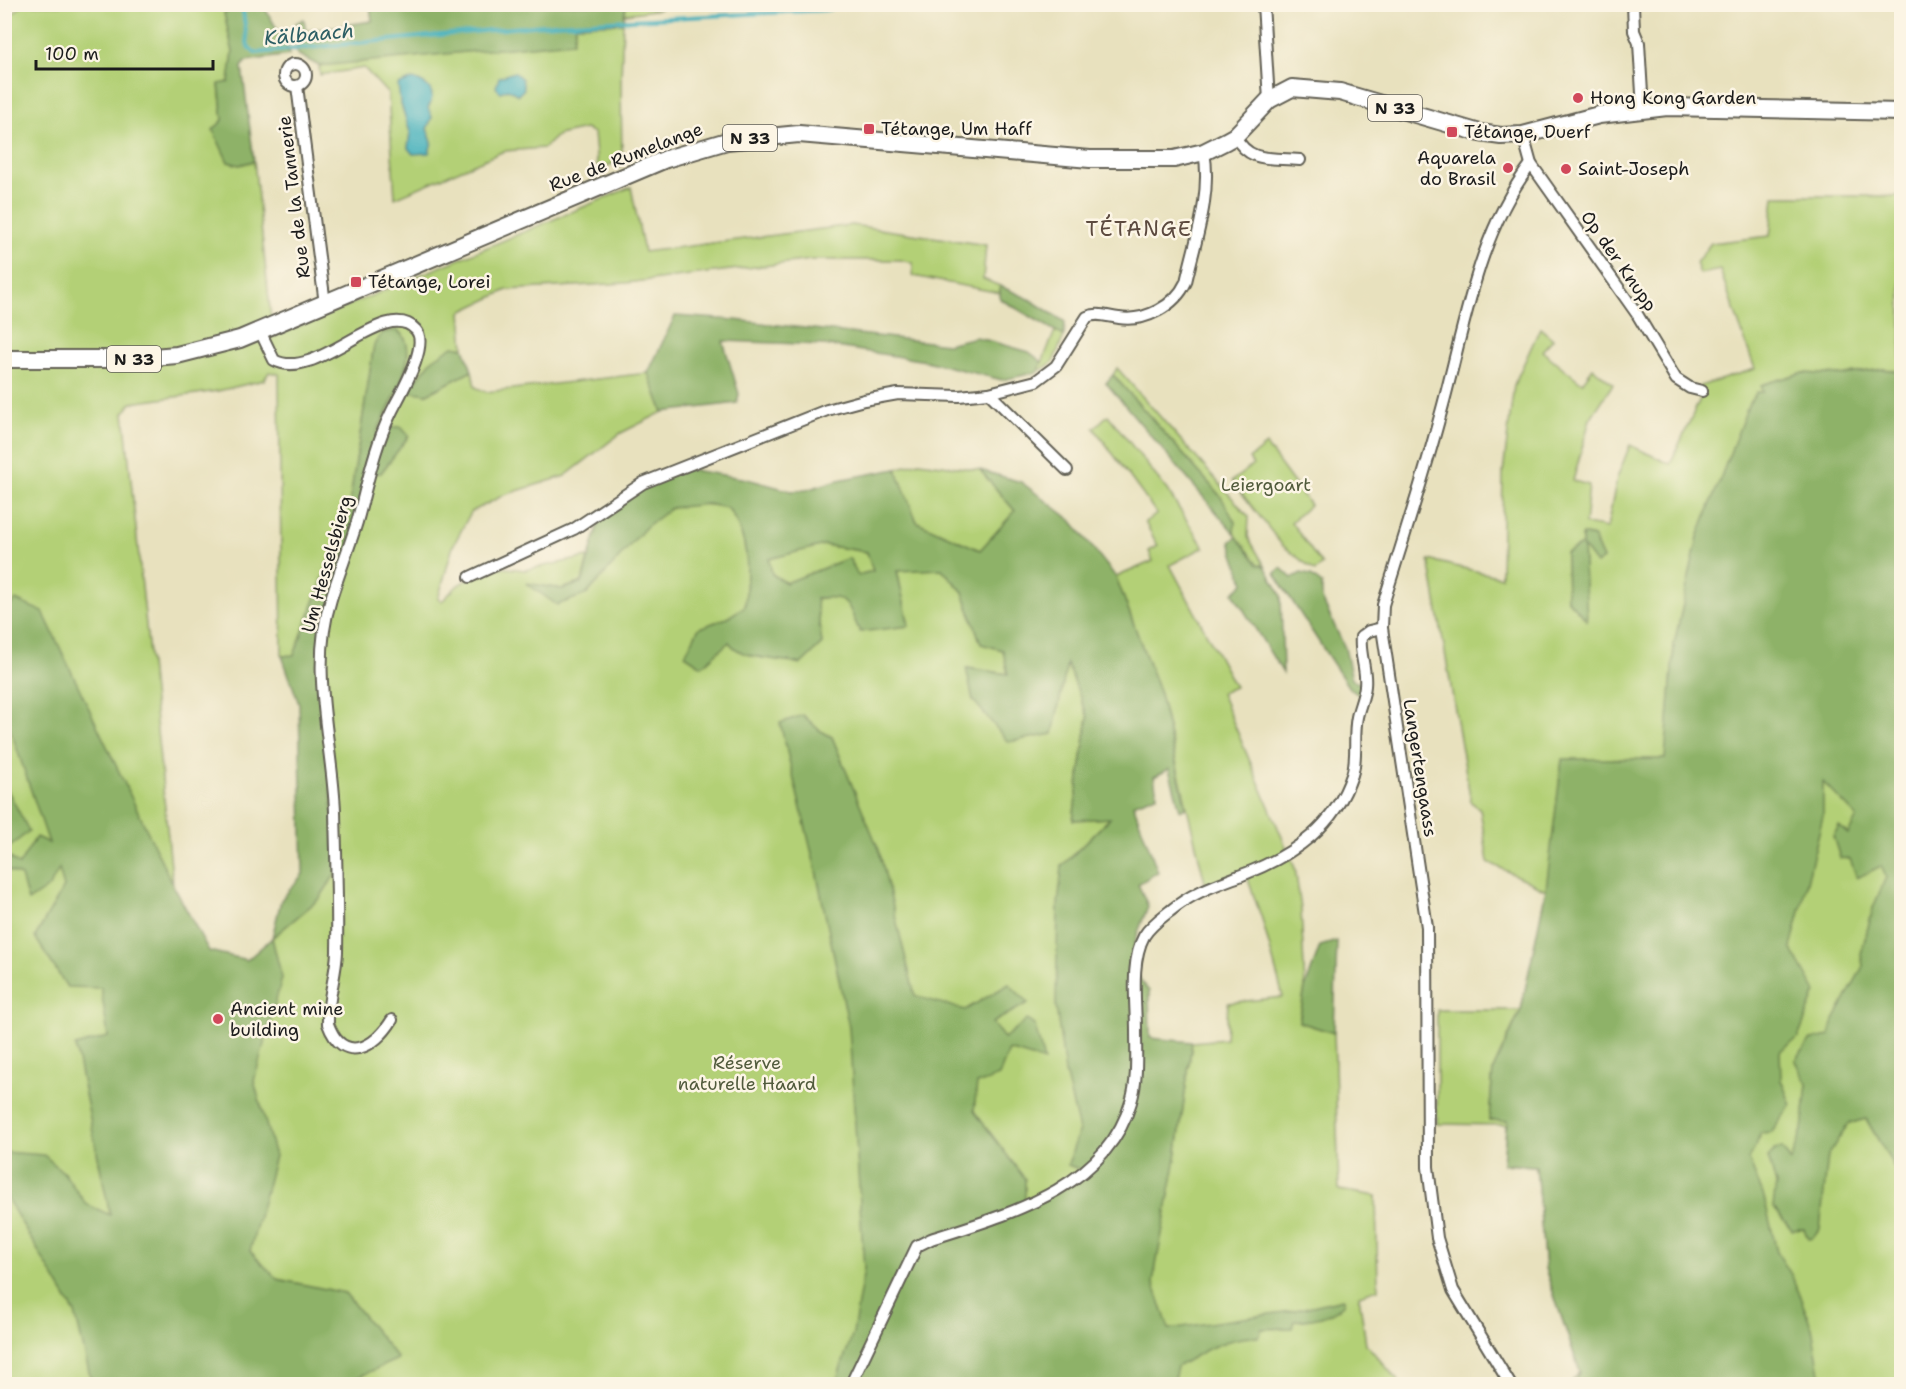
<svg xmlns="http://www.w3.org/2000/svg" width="1906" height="1389" font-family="'Shantell Sans',sans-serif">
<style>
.green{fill:#b3d076;stroke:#687649;stroke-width:1.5;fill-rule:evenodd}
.forest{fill:#8eb267;stroke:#556742;stroke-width:1.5;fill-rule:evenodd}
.water{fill:#40afbb;stroke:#2e666c;stroke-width:1.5}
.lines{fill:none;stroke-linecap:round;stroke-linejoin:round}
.stream{stroke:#40afbb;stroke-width:4}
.street-casing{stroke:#636155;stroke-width:14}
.primary-casing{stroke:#636155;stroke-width:20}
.street{stroke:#fff;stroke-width:10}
.primary{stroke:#fff;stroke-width:16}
.poi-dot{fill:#d1495b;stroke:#fcf5e5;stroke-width:2}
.labels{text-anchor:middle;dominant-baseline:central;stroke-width:5;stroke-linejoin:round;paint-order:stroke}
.shield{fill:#fcf5e5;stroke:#5f5d58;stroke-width:1.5}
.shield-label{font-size:16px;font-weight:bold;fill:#1c1c1c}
.poi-label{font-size:18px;fill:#1c1c1c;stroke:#fcf5e5;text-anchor:start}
.street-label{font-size:18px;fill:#1c1c1c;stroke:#fcf5e5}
.park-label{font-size:18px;fill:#515b3c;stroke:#fcf5e5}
.water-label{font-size:20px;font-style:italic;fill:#2c5e64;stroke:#fcf5e5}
.quarter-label{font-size:21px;letter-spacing:1.5px;fill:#5c4a3f;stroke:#fcf5e5}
</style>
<rect width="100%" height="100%" fill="#fcf5e5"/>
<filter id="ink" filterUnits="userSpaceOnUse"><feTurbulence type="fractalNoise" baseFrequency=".0167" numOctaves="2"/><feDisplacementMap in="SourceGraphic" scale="12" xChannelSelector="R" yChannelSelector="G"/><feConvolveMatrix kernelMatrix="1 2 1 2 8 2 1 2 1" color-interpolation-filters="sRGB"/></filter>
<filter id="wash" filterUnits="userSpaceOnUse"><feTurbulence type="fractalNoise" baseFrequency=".008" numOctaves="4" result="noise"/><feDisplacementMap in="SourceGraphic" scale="24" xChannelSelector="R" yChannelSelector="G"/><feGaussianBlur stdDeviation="1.35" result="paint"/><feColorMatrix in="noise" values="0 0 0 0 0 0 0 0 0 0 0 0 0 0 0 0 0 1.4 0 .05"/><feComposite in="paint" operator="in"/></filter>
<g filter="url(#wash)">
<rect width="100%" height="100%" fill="#e8e1be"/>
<g class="green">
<path d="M23 5H236V9L224 13 233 52 229 83 219 85 223 120 239 165 254 161 273 337 631 187 644 252 852 225 986 245 983 279 1000 286V293L913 276V263L901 260H811L626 283 507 290 461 312 464 348 453 346 427 394 472 371 475 387 486 392 648 373 663 412 621 433 565 476 504 495 471 512 453 546 438 599 442 601 458 585 489 566 525 570 588 557 582 582 562 589 528 584 587 594C606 573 647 516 672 508 690 502 710 504 728 508 751 542 748 568 745 607L727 618 699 628 686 655 702 666 729 641C743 662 779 657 801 664L822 644 815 599 837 596 909 626 897 570 942 569 963 592 981 644 1003 650 1008 674 967 668 973 700 1067 662 1088 717 1073 820 1110 818 1062 866 1176 1158 1192 1042 1226 1039 1228 1003 1283 997 1262 919 1246 874 1206 887 1160 694 1116 577 1153 561 1149 551 1158 546 1145 522 1157 514 1094 428 1108 415 1167 490 1204 547 1170 565 1235 687 1221 693 1295 868 1301 909 1305 988 1299 1022 1334 1033 1339 1190 1376 1196 1378 1289 1359 1295 1366 1344 1401 1384H5V20ZM374 345 407 365 377 432 379 445 322 636 320 898 272 938 274 947 247 960 209 952 173 885 124 413 131 403 218 391 264 380 269 372 279 374 282 656H294L348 512ZM803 715 819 730 832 737 846 771Z"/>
<polygon points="626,5 660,5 660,9 625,14"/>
<path d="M623 23 621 79 622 166 619 168 614 163 601 169 598 176 594 133 585 129 558 135 544 148 504 151 395 198 388 94 364 68 320 75 319 66 576 25ZM400 101 432 117 427 129 432 142 413 154 408 148 410 132Z"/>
<path d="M1774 196H1901V372L1883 369 1842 375 1801 373 1761 385 1763 392C1806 381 1857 374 1901 382V1384H1569L1580 1372 1545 1268 1536 1166 1503 1164 1506 1125 1437 1124V1010H1521L1546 890 1488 862 1480 809 1471 802 1429 560 1501 577 1503 473 1514 385 1540 328 1553 339 1542 351 1582 383 1593 368 1613 384 1590 419 1573 481 1589 485 1585 524 1607 528 1617 478 1630 445 1670 464 1700 399V386L1755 369 1720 270 1700 274 1696 263 1711 243 1770 236ZM1582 534 1593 537 1603 559 1596 563 1583 546 1586 619 1567 600 1566 553 1582 545ZM1519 1013 1507 1120H1489L1493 1070Z"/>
<polygon points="1055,331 1064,336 1053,362 1038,372"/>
<polygon points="1117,368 1249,517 1248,537 1265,566 1258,564 1234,533 1221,497 1113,375"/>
<polygon points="1266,445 1310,505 1291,522 1322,565 1315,571 1282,545 1232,481 1253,465 1249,459"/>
<polygon points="919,462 980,470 1015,511 980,551 917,522 896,469"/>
<polygon points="824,545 867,552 873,571 858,575 849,558 786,583 772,574 768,559"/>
</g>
<g class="forest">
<polygon points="236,5 263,5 287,46 289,55 246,61 242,67 254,161 239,165 228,162 213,130 223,120 219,84 229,82 233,52 224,13 236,9"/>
<polygon points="370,5 370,4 626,5 623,23 576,25 573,42 319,66 297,54 296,23 304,19 306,31 372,21"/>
<polygon points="1000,286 1029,299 1065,322 1064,336 1000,299"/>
<polygon points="675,316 735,320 947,344 976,337 1029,352 1042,362 1038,372 1002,380 926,361 824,345 723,341 739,394 737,403 663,412 648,373"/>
<path d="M396 330C427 347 388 408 377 432L379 444 391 427H401L409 436 381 473 370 474 322 636 336 873 320 898 272 938 282 978 254 1081 275 1156 250 1251 277 1279 345 1293 398 1359 343 1384H92L75 1313 5 1195 4 1152 44 1155 64 1173 86 1204 110 1215 75 1046 108 1037 101 988 67 987 35 937 64 887 59 869 50 886 28 901 21 876 5 869 4 852 19 865 36 837 49 843 5 714V609L16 600 43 612 173 885 209 951 247 960 272 938 281 900 303 874 299 704 282 656 294 655 348 512 374 345 382 333Z"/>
<polygon points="453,346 464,348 472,371 427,394 408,391 432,360"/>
<polygon points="1883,369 1902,372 1901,1179 1866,1119 1848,1124 1828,1155 1820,1229 1813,1238 1808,1239 1804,1229 1792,1230 1773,1207 1776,1184 1768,1157 1775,1150 1782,1148 1791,1161 1802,1130 1807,1084 1795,1061 1810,1040 1829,1036 1832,1024 1863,966 1861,954 1873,908 1886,877 1881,866 1857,878 1850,859 1840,858 1833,836 1839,826 1848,834 1857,817 1823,782 1823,816 1791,948 1816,992 1798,1038 1780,1051 1781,1080 1791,1105 1772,1132 1761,1133 1749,1160 1764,1197 1777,1252 1792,1276 1812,1328 1822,1384 1579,1384 1576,1380 1580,1372 1545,1268 1536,1166 1503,1164 1507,1121 1489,1120 1493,1070 1521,1010 1546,889 1562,759 1665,759 1674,644 1698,537 1749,403 1757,392 1763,392 1761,385 1801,373 1842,375"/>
<polygon points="1113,375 1221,497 1235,522 1234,533 1106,383"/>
<path d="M680 468 747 479 791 491 806 490 838 480 896 469 917 522 980 550 1015 511 980 470 1021 482 1071 520 1116 577 1160 694 1186 807 1180 810 1169 769 1154 777 1157 795 1133 804 1158 872 1138 884 1148 906C1136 939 1122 962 1149 991L1150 1038 1192 1042 1176 1158 1153 1282 1169 1329 1291 1311 1343 1299 1344 1304C1329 1318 1314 1319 1294 1321L1292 1328 1262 1329 1258 1337C1227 1336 1203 1351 1177 1367L1173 1384H835L853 1333 864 1269 849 1027 815 866 780 723 803 715 819 730 832 737 879 850 915 996 965 1010 1009 984 1028 1003 992 1023 1004 1038 1027 1020 1035 1026 1044 1061 1009 1050 999 1076 977 1084 974 1111 1025 1179V1206L1084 1171 1068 1165 1079 1130 1065 1072 1056 1006 1058 905 1062 866 1110 818 1073 820 1088 717 1067 664 1053 734 1008 742 973 700 966 668 1008 674 1003 650 981 644 963 592 942 569 897 571 909 626 860 632C846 603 851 595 816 598L822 644 801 664C779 657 743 662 729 642L702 666 685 655 699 628 727 618 745 606C748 568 751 542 728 508L707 504 671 508 646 527 587 594 557 605 526 583 562 589 582 583 602 511ZM824 545 867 552 873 571 858 575 849 558 786 583 772 574 769 559Z"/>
<polygon points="1582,534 1593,537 1603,559 1596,564 1583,547 1587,620 1567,600 1566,553 1582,545"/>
<polygon points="1237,537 1258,564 1265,566 1281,595 1283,673 1233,593 1244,583 1230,542"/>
<polygon points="1281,568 1292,578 1301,573 1310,575 1322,584 1322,599 1345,648 1352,679 1365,687 1362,697 1349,688 1283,587 1275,573"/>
<polygon points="5,774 7,789 29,831 5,851"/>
<polygon points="1337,941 1334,1033 1299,1022 1305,988 1320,946"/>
</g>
<g class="water">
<polygon points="514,72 522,79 524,89 518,95 508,89 500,92 496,87 499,77"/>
<path d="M413 79C428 84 438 91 428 108L432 117 427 129 432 142 429 153 413 154 408 148 410 132 400 101 398 85Z"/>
</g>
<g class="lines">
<polyline class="stream" points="242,4 248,47 255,53 554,24 826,10 848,4"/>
</g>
</g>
<g filter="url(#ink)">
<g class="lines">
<defs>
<g id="street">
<polyline points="1263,4 1269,100"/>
<polyline points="1633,4 1634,31 1639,43 1643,110"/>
<circle cx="295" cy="75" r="11"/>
<polyline points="297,86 325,304"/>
<polyline points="1523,135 1531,164 1637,314 1676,379 1690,388 1702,391"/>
<path d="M1235 136C1250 164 1271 157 1300 160"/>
<path d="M260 331 274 360C317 384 385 295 416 330 430 346 399 396 391 413 374 447 367 486 357 522 349 548 339 573 331 599 309 669 332 740 335 811 336 858 338 905 337 952 336 976 327 1000 328 1024 343 1065 375 1048 392 1020"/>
<polyline points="989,393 1067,470"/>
<path d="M470 577 574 529 643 483 827 410 864 400 898 394 959 396 989 393 1036 381 1056 366 1087 317C1097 312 1108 317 1119 318 1145 322 1175 306 1186 282 1195 242 1212 194 1204 152"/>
<path d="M851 1384 917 1246 931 1239C1006 1215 1106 1189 1131 1102 1138 1080 1136 1054 1136 1030 1136 1002 1130 962 1144 936 1150 926 1161 918 1170 911 1194 891 1219 884 1247 873 1295 854 1335 826 1352 775 1358 757 1353 736 1357 717 1359 707 1364 697 1365 686 1367 669 1359 654 1361 637L1369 631 1382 628"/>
<path d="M1510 1384 1453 1290 1437 1238 1428 1167 1427 927 1382 628 1383 605C1402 542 1423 480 1440 416 1464 331 1476 236 1531 164"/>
</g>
<polyline id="primary" points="4,359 129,359 177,355 240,339 666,159 727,141 799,134 1090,159 1174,159 1204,152 1226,141 1235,136 1269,100 1292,88 1340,92 1480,133 1501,136 1523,135 1599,115 1667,107 1902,112"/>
</defs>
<use href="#street" class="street-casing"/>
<use href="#primary" class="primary-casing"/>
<use href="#street" class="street"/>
<use href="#primary" class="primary"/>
</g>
</g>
<g class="poi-dot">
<circle cx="1578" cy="98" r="6"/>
<rect x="863" y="123" width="12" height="12" rx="3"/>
<rect x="1446" y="126" width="12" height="12" rx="3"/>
<circle cx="1508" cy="168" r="6"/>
<circle cx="1566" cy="169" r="6"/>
<rect x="350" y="276" width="12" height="12" rx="3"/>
<circle cx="218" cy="1019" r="6"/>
</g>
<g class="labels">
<g class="shield">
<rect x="1368" y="95" width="54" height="26" rx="4.5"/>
<rect x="723" y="125" width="54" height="26" rx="4.5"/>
<rect x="107" y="346" width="54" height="26" rx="4.5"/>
</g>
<g class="shield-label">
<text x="1395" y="108">N 33</text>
<text x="750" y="138">N 33</text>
<text x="134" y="359">N 33</text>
</g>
<g class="poi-label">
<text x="1590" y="98">Hong Kong Garden</text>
<text x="881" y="129">Tétange, Um Haff</text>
<text x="1464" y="132">Tétange, Duerf</text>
<text x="1496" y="158" text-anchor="end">Aquarela<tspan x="1496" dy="21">do Brasil</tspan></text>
<text x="1578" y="169">Saint-Joseph</text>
<text x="368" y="282">Tétange, Lorei</text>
<text x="230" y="1009">Ancient mine<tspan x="230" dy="21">building</tspan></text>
</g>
<g class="street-label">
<text transform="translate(626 157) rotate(-21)">Rue de Rumelange</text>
<text transform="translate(294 197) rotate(-97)">Rue de la Tannerie</text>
<text transform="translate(1619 261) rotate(55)">Op der Knupp</text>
<text transform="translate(327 564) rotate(-74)">Um Hesselsbierg</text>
<text transform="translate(1420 768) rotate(81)">Langertengaass</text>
</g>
<g class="park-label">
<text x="1266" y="485">Leiergoart</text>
<text x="747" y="1063">Réserve<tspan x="747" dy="21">naturelle Haard</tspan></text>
</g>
<g class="water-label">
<text transform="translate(309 34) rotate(-5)">Kälbaach</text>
</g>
<g class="quarter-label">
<text x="1139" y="229">TÉTANGE</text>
</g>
</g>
<rect width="1906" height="1389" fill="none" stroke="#fcf5e5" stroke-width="24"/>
<path d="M36 60v9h177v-9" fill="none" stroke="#1c1c1c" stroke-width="3"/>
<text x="45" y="60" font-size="18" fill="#1c1c1c" stroke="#fcf5e5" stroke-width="4.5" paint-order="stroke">100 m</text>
</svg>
